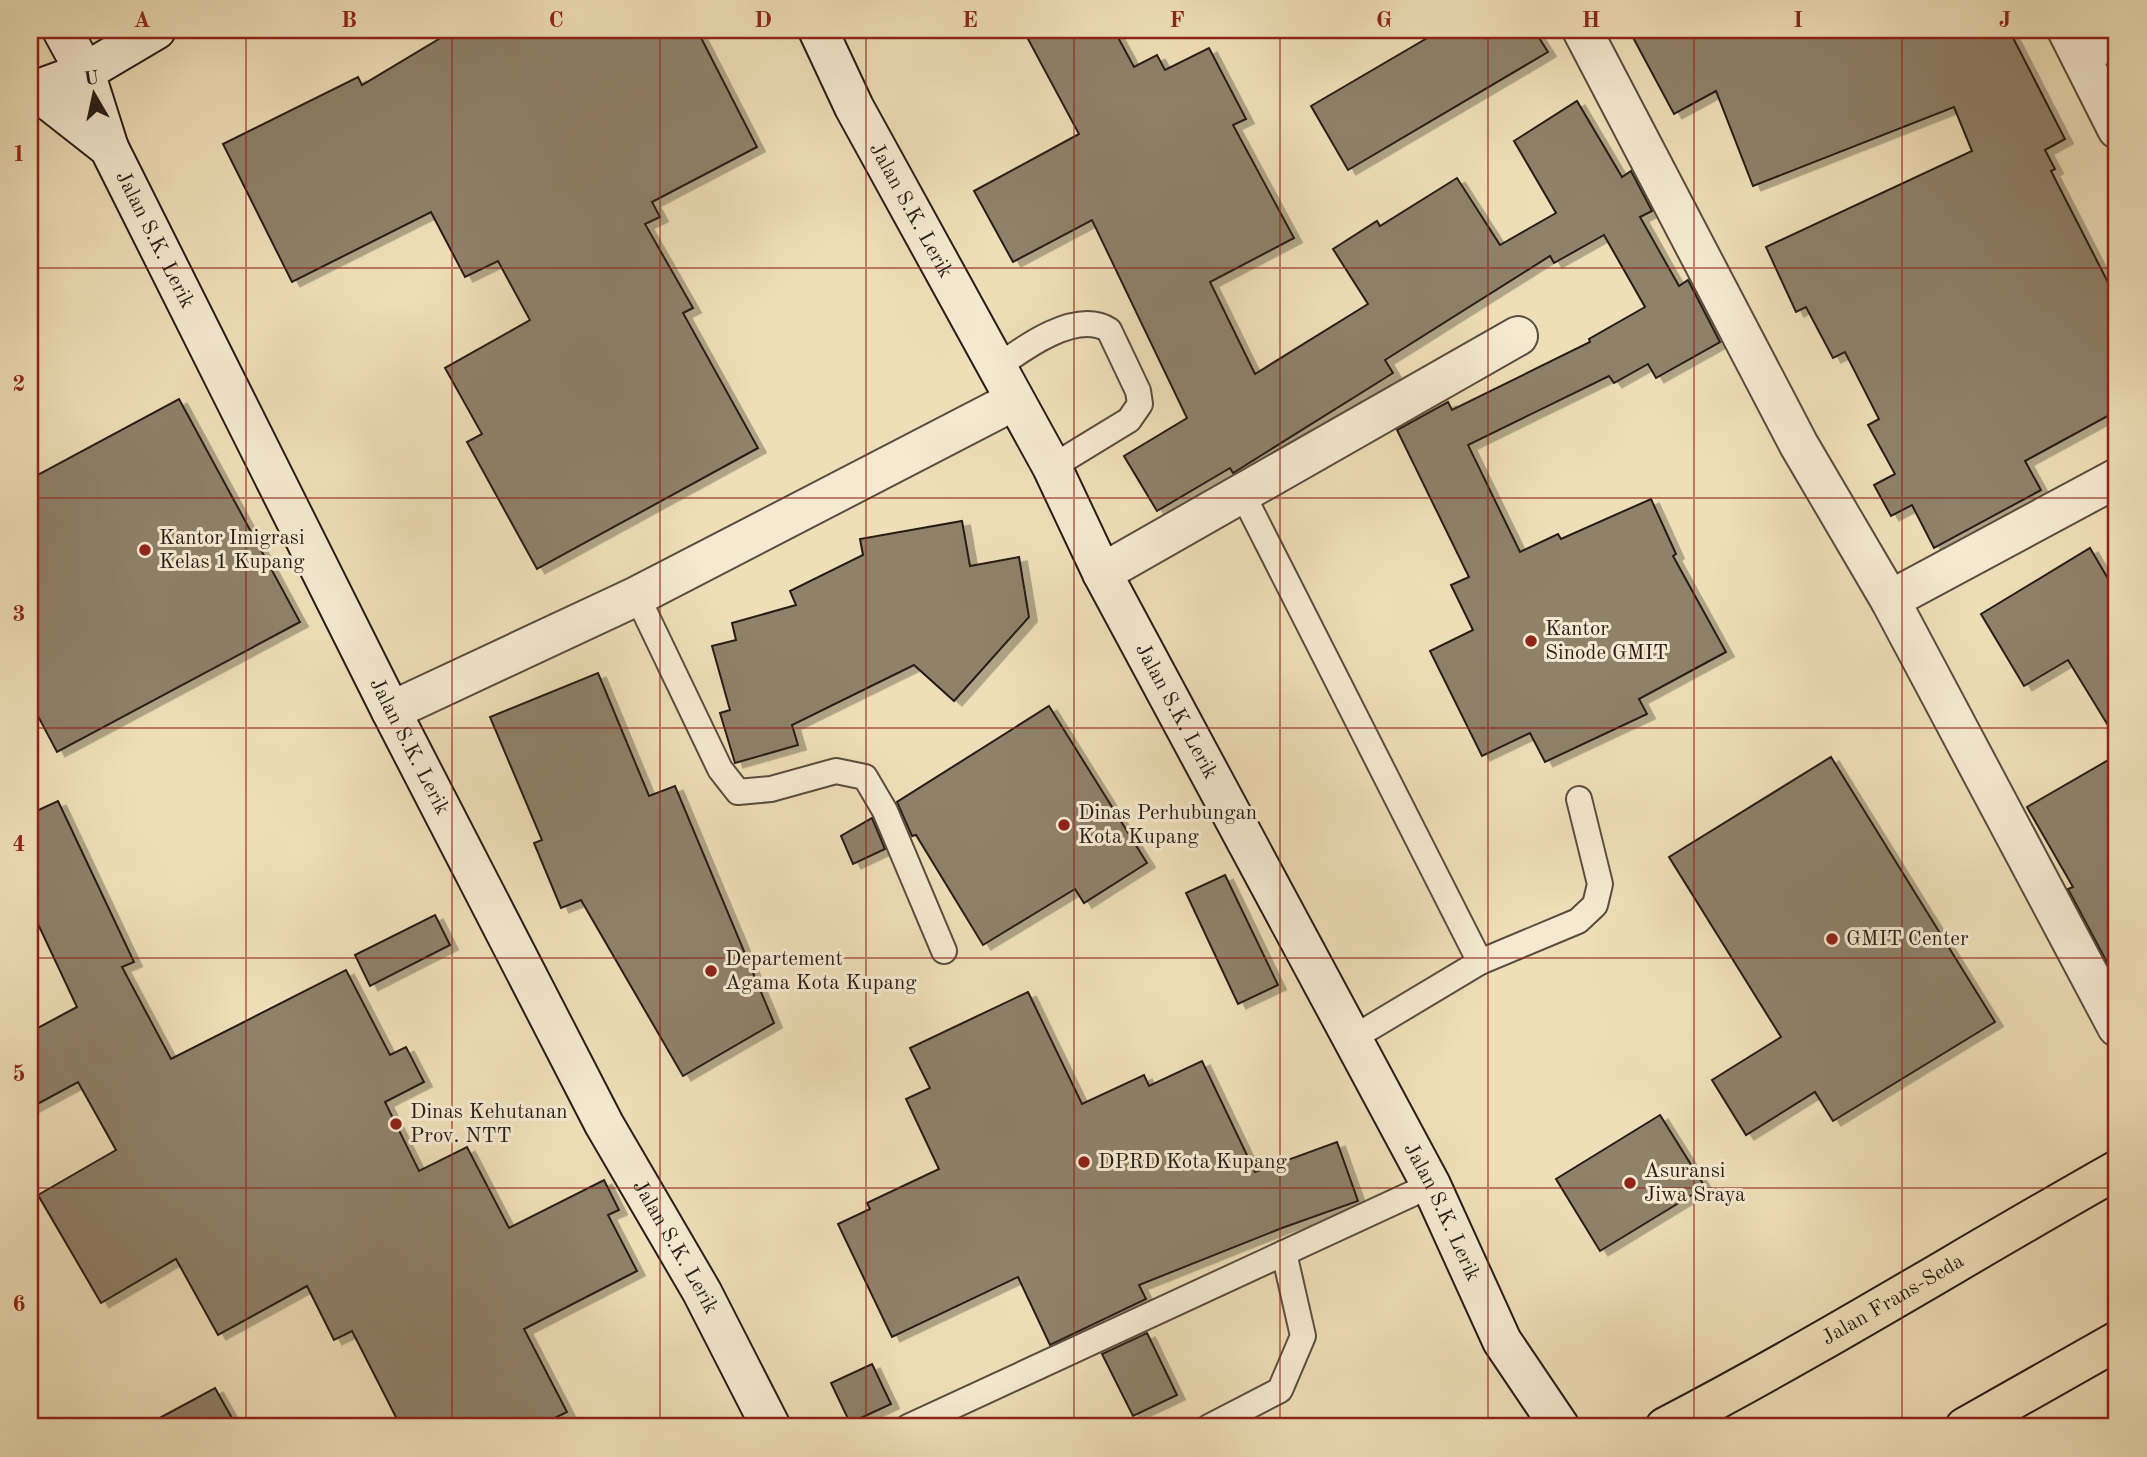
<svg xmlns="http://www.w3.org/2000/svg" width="2147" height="1457" font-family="'Old Standard TT',serif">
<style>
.building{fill:#8f816b;stroke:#281c17;stroke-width:2;filter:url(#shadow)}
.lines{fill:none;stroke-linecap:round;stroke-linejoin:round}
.service-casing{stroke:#5a4d3f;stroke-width:28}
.minor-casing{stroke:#5a4d3f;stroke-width:42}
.secondary-casing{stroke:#281c17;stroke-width:42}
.primary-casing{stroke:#281c17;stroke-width:42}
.service{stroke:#f5ead1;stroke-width:24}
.minor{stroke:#f5ead1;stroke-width:38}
.secondary{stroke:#f5ead1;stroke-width:38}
.primary{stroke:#efdfb8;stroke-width:38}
.grid{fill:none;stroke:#8f2418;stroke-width:2;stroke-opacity:0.55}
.poi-dot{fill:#8f2418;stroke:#f5ead1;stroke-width:2.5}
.labels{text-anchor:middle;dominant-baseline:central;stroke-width:6;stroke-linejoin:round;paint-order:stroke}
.street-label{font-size:21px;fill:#281c17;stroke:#f5ead1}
.poi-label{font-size:21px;fill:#281c17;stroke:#f5ead1;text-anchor:start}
.neatline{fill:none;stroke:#8f2418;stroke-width:2.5}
.grid-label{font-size:23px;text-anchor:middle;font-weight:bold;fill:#8f2418}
</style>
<defs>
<filter id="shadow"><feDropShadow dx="8" dy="4.5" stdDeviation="0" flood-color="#0004"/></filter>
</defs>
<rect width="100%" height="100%" fill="#efdfb8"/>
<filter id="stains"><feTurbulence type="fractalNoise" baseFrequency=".00286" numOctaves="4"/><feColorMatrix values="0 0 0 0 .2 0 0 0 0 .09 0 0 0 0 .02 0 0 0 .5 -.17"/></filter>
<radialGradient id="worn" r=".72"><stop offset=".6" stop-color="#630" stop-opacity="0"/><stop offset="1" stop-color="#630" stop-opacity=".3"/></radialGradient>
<g class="building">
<polygon points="454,30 697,30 757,147 652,202 660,217 645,224 693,308 683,313 758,448 537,569 467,442 482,434 445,368 530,320 498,261 465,277 431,212 292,282 223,144 358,77 362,85"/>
<polygon points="1045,30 1114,30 1134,67 1157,55 1165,70 1209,48 1246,119 1233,125 1294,238 1210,282 1255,374 1368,304 1333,249 1377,221 1380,226 1457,178 1500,245 1556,213 1514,141 1577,101 1622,177 1631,171 1652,211 1640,217 1679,286 1688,280 1720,342 1656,378 1648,364 1614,383 1609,376 1468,445 1520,552 1558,534 1561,539 1651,499 1676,554 1673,556 1726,652 1639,699 1647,714 1545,762 1530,733 1482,756 1430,651 1473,630 1451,585 1469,577 1397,430 1448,402 1452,410 1590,342 1589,339 1645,307 1604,235 1554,263 1550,256 1385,360 1393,373 1233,473 1230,468 1157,511 1124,456 1187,418 1092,220 1013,262 974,191 1079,134 1028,39"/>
<polygon points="1441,30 1534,30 1548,52 1348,170 1311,106"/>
<polygon points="1629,30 2009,30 2065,139 2045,150 2055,169 2051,171 2117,300 2117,411 2025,461 2041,490 1934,548 1912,505 1891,516 1874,485 1895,474 1868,425 1879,419 1845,352 1833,358 1806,307 1796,312 1766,247 1972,151 1954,107 1753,186 1716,91 1674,114"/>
<polygon points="179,399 300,622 57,752 30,701 30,479"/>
<polygon points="962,521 970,566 1019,557 1029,617 954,701 914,665 792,725 798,745 735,763 720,713 730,710 712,646 736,640 732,623 796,605 790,591 863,555 860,539"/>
<polygon points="2090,548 2117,594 2117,740 2068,660 2024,686 1981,614"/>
<polygon points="598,673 649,796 675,786 774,1023 683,1076 581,900 561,908 534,843 542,840 490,717"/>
<polygon points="1049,706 1147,863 1084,903 1075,889 983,945 916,835 912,836 897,802"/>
<polygon points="2117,755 2117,981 2068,889 2073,887 2027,807"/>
<polygon points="1831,757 1995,1022 1833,1121 1815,1092 1746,1135 1712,1080 1781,1037 1669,857"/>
<polygon points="58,801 134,962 122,967 171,1059 346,970 390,1055 406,1047 424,1082 385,1102 419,1171 467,1147 509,1228 604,1180 619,1210 608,1215 637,1271 524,1329 567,1412 536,1427 401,1427 352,1331 334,1340 307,1286 218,1335 176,1259 101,1303 38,1195 116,1150 78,1082 30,1108 30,1032 77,1007 30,907 30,814"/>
<polygon points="872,818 885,849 853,864 841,836"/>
<polygon points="1225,875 1278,985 1238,1004 1186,893"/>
<polygon points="435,915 450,945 370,986 355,955"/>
<polygon points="1028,992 1082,1104 1144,1075 1149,1086 1202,1061 1255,1172 1337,1142 1358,1201 1282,1228 1139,1285 1146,1299 1050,1345 1018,1277 892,1337 838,1224 870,1209 867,1203 939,1169 906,1099 930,1088 910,1048"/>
<polygon points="1660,1115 1705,1187 1600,1251 1556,1179"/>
<polygon points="1147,1333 1177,1395 1133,1416 1102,1354"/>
<polygon points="872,1364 891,1404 850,1423 831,1383"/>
<polygon points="215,1388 237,1427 143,1427"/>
</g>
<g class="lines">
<defs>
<g id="service">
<path d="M996 368C1022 349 1076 309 1109 330L1138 391 1140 404 1129 420 1052 467"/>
<polyline points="1241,491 1480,962"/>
<polyline points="637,596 720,769 738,792 771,789 836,771 865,777 885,811 944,951"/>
<polyline points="1353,1038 1480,962 1578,921 1595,905 1600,884 1579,799"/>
<polyline points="908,1427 1431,1185"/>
<polyline points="1209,1427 1280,1390 1303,1336 1284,1253"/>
</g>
<g id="minor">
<polyline points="1582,30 1799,445 1890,600 2117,478"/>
<polyline points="2067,30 2117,129"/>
<polyline points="2081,56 2117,36"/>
<polyline points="1102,573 1518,336"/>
<polyline points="1890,600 2117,1027"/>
<polyline points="391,711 637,596 1014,401"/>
</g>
<g id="secondary">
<polyline points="62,30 85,72 109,148"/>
<path id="s1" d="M818 30 854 107 1052 467 1102 573 1431 1185 1502 1341 1560 1427"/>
<path id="s2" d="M30 86 109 148 391 711 604 1124 702 1292 771 1427"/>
<polyline points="30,92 85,72 156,30"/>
</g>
<g id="primary">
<path id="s3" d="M1665 1427C1819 1347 1966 1255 2117 1170"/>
<polyline points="1965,1427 2117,1341"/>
</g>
</defs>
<use href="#service" class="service-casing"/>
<use href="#minor" class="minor-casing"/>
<use href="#secondary" class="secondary-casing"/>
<use href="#primary" class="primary-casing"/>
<use href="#service" class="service"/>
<use href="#minor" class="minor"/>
<use href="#secondary" class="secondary"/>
<use href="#primary" class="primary"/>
</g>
<path class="grid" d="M246 30V1427M452 30V1427M660 30V1427M866 30V1427M1074 30V1427M1280 30V1427M1488 30V1427M1694 30V1427M1902 30V1427M30 268H2117M30 498H2117M30 728H2117M30 958H2117M30 1188H2117"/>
<g class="poi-dot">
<circle cx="145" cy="550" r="7"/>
<circle cx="1531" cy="641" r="7"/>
<circle cx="1064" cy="825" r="7"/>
<circle cx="1832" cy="939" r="7"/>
<circle cx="711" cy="971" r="7"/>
<circle cx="396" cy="1124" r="7"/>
<circle cx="1084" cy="1162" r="7"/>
<circle cx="1630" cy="1183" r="7"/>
</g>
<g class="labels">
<g class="street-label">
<text stroke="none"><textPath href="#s1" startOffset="203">Jalan S.K. Lerik</textPath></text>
<text stroke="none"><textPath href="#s2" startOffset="203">Jalan S.K. Lerik</textPath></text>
<text stroke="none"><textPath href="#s1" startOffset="770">Jalan S.K. Lerik</textPath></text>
<text stroke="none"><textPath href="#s2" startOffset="770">Jalan S.K. Lerik</textPath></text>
<text stroke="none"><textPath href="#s1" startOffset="1337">Jalan S.K. Lerik</textPath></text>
<text stroke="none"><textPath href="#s2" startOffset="1337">Jalan S.K. Lerik</textPath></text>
<text stroke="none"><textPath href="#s3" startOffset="261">Jalan Frans-Seda</textPath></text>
</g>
<g class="poi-label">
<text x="159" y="538">Kantor Imigrasi<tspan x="159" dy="24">Kelas 1 Kupang</tspan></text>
<text x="1545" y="629">Kantor<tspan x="1545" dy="24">Sinode GMIT</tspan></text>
<text x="1078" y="813">Dinas Perhubungan<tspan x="1078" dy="24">Kota Kupang</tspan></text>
<text x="1846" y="939">GMIT Center</text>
<text x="725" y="959">Departement<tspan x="725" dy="24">Agama Kota Kupang</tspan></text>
<text x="410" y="1112">Dinas Kehutanan<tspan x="410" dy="24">Prov. NTT</tspan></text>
<text x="1098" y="1162">DPRD Kota Kupang</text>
<text x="1644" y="1171">Asuransi<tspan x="1644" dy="24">Jiwa Sraya</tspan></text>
</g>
</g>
<rect width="2147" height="1457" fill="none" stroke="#efdfb8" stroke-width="77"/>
<g transform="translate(94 94) rotate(351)" stroke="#f5ead1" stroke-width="5" paint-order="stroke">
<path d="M0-5L12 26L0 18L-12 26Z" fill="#281c17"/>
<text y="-10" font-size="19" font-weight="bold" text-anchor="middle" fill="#281c17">U</text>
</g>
<rect x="38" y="38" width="2070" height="1380" class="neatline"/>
<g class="grid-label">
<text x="142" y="27">A</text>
<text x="349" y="27">B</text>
<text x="556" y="27">C</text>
<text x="763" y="27">D</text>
<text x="970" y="27">E</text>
<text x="1177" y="27">F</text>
<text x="1384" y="27">G</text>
<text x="1591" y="27">H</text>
<text x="1798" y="27">I</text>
<text x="2005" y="27">J</text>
<text x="19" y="161">1</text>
<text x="19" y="391">2</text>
<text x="19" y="621">3</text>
<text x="19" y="851">4</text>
<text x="19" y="1081">5</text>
<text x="19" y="1311">6</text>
</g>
<rect width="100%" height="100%" filter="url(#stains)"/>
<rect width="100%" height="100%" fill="url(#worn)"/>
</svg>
